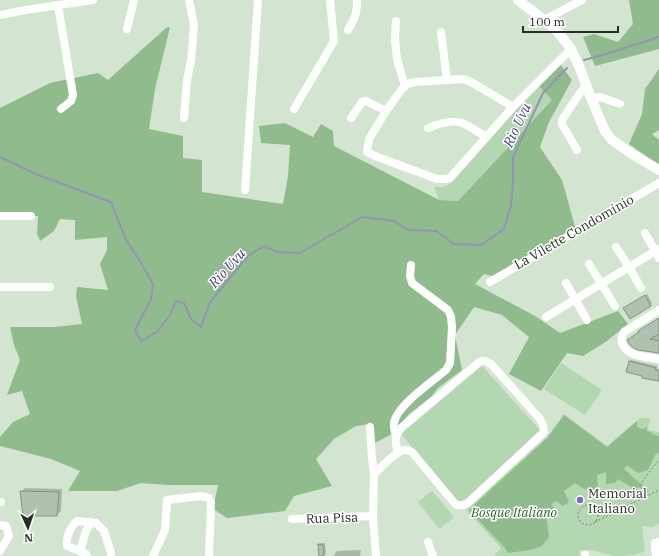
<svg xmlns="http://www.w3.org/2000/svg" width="659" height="556" font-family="'IBM Plex Serif',serif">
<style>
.green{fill:#b3d7b0}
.forest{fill:#90bb8c}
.shadow{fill:#0003}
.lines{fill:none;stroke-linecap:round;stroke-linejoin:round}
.stream{stroke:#9593b9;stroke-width:2}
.building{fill:#b0c2af;stroke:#849583}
.path{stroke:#768275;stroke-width:1;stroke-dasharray:2 2;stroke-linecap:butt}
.minor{stroke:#fff;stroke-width:8}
.major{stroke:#fff;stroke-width:10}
.poi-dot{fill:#7d63de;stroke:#fff;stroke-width:1.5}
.labels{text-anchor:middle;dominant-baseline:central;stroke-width:3;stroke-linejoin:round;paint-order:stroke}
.street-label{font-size:13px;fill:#272e27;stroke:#fff}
.poi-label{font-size:13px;fill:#272e27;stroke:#fff;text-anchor:start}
.park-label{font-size:13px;font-style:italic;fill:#2c662a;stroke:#fff}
.water-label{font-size:14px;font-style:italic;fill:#4c3f83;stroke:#fff}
</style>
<rect width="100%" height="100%" fill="#d3e5d1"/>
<g class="green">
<polygon points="538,85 552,100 458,201 439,200 434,187 443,187 450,184"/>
<polygon points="561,363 602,390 585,415 544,389"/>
<polygon points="482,366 541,431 460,504 401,434"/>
<path d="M564 414 607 446 640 418H650L648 430 659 432V523L653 527 642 526 645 551C635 556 625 556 614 556 602 554 590 547 579 551L580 556H494L501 548 466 510 547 437Z"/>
<polygon points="432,491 454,517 439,529 418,502"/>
</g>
<g class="forest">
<polygon points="629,0 659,0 659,49 595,66 583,37 594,34 618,42 633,24"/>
<polygon points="170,27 155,89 149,129 183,136 183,158 202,160 202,192 283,204 288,176 290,145 261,143 259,126 285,123 313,137 321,124 333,131 334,146 439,200 458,201 552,100 538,85 560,64 572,80 549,122 540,147 562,180 576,230 492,276 484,274 475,284 535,316 560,333 618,311 628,324 607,341 583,356 567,353 541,391 509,374 529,337 502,315 474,307 455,335 462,370 438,388 432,396 409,414 390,435 375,443 372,424 356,426 334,439 316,459 332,486 294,496 285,511 227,518 213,509 218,485 168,485 141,483 117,491 68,491 80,471 51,459 0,446 0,437 13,422 30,414 22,391 7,395 20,360 14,345 10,327 54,327 82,324 76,296 77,287 108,290 100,264 107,250 107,237 75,240 75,220 60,219 54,231 40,241 37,234 38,216 0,216 0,108 50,83 98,73 108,80 166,28"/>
<polygon points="659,69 659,130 652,134 659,140 659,165 629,144 642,114 645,89"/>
<polygon points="564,415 607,447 637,421 637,427 643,429 647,427 647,431 651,432 652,434 659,436 659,452 655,455 648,470 638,473 627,465 624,469 643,486 635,489 618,479 615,483 606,484 606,472 597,475 598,487 594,490 584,489 575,483 564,491 569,502 563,506 556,501 551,504 554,507 546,515 547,521 549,537 542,546 530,550 508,553 505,548 469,510 548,437"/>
</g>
<g class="shadow">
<polygon points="647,294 652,303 650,305 626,307"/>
<polygon points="659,318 659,352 640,332"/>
<polygon points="631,360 657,366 657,369 659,369 659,381 657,381 657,380 629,361"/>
<polygon points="25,488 62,489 61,511 57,515 21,492"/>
<polygon points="321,543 325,543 326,554 324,555 320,556 319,544"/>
<polygon points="361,550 360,556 334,556 335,553 337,551"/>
</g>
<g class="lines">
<g class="stream">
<polyline points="584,60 603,55 659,37"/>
<polyline points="0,157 38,175 111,202 126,240 138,258 153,284 151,299 135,330 141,341 157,332 170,315 176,301 184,303 191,319 201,327 210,302 248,256 264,246 277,252 300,253 362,217 394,221 408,230 436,231 454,244 481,245 504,229 511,205 513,181 513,157 543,93 567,68"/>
</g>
</g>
<g class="building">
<polygon points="645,295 651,306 630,319 623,308"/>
<polygon points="659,318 659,334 650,339 659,341 659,353 638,350 634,348 630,345 627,340 639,332 638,331"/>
<polygon points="629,361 656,368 655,370 659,371 659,381 642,378 642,376 626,372"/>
<polygon points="20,491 59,492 57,516 23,516"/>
<polygon points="318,544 323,545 324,556 319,556"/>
</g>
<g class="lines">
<g class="path">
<polyline points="646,496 640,485 652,468 659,460"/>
<circle cx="588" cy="515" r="10"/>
<polyline points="595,522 659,490"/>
</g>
<g class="minor">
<polyline points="58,5 73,95 71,101 61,109"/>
<polyline points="0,15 26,10 93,0"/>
<polyline points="544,20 582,0"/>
<polyline points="396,21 395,40 397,59 405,86"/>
<polyline points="127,29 134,0"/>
<path d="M348 30C355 18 357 14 357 0"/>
<polyline points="441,32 447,80"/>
<polyline points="591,98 600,97 620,104"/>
<polyline points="513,107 471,82 463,79 415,82 407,84 402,89 386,111 369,139 367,152 375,156 437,179 445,179 450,178 513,107 571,49"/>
<polyline points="294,109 334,41 330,0"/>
<polyline points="184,118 187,80 191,61 194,25 189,0"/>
<polyline points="351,118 362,102 366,101 386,111"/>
<path d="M428 128C438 124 452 119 462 123 470 126 479 133 487 137"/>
<polyline points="577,150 562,124 562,120 580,93 586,86"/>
<polyline points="245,190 258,0"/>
<polyline points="0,216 31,216"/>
<polyline points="645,233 659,258"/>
<polyline points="616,247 629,267 641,288"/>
<polyline points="589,264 615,306"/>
<polyline points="490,282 659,183"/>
<polyline points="566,283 587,320"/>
<polyline points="0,287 50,287"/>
<path d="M659 310 624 332C619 340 622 348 631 353 636 356 652 358 659 359"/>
<polyline points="546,317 659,249"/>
<polyline points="370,427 372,458 374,474"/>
<path d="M396 435C395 432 393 426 394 423 396 406 433 381 446 370L450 363 452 327 451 317 448 310 412 283 410 276 411 265"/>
<polyline points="0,502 1,502"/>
<polyline points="292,519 373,516"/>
<polyline points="0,525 6,526 9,536 0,551"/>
<polyline points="428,542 433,556"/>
<path d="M80 551 67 546C66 537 70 527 77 521L96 523 104 531 111 553"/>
<polyline points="585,555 585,556"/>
<polyline points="87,556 86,554 80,551 86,531 91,522"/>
<polyline points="153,556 165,530 167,500 201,496 209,498 211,502 209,556"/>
<path d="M376 556 373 516 374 474C381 468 396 450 405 450 408 450 409 451 412 452L456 505H463L468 503 544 432C544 427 543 424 540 419L491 364C486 361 483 359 478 363L401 428C394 438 395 441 398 453"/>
<polyline points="656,556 655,547 655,543 659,542"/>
</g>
<polyline class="major" points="518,0 544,20 558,32 571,49 579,66 591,98 605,131 612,140 632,154 659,170"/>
</g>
<circle class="poi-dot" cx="580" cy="500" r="4"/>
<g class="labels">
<g class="street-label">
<text transform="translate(574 232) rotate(-30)">La Vilette Condomínio</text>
<text transform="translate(332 518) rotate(-2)">Rua Pisa</text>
</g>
<g class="poi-label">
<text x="588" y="493">Memorial<tspan x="588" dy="15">Italiano</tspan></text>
</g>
<g class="park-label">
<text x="514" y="512">Bosque Italiano</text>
</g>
<g class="water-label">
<text transform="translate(517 125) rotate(-65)">Rio Uvu</text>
<text transform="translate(227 268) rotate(-48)">Rio Uvu</text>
</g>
</g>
<g transform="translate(28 528) rotate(177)" stroke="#ffffff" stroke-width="3" paint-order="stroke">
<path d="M0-3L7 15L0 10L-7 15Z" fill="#272e27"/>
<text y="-6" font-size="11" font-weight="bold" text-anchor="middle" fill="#272e27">N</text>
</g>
<path d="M523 26v6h95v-6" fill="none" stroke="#272e27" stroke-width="2"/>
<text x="529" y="26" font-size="12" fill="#272e27" stroke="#ffffff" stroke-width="3" paint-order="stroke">100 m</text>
</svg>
